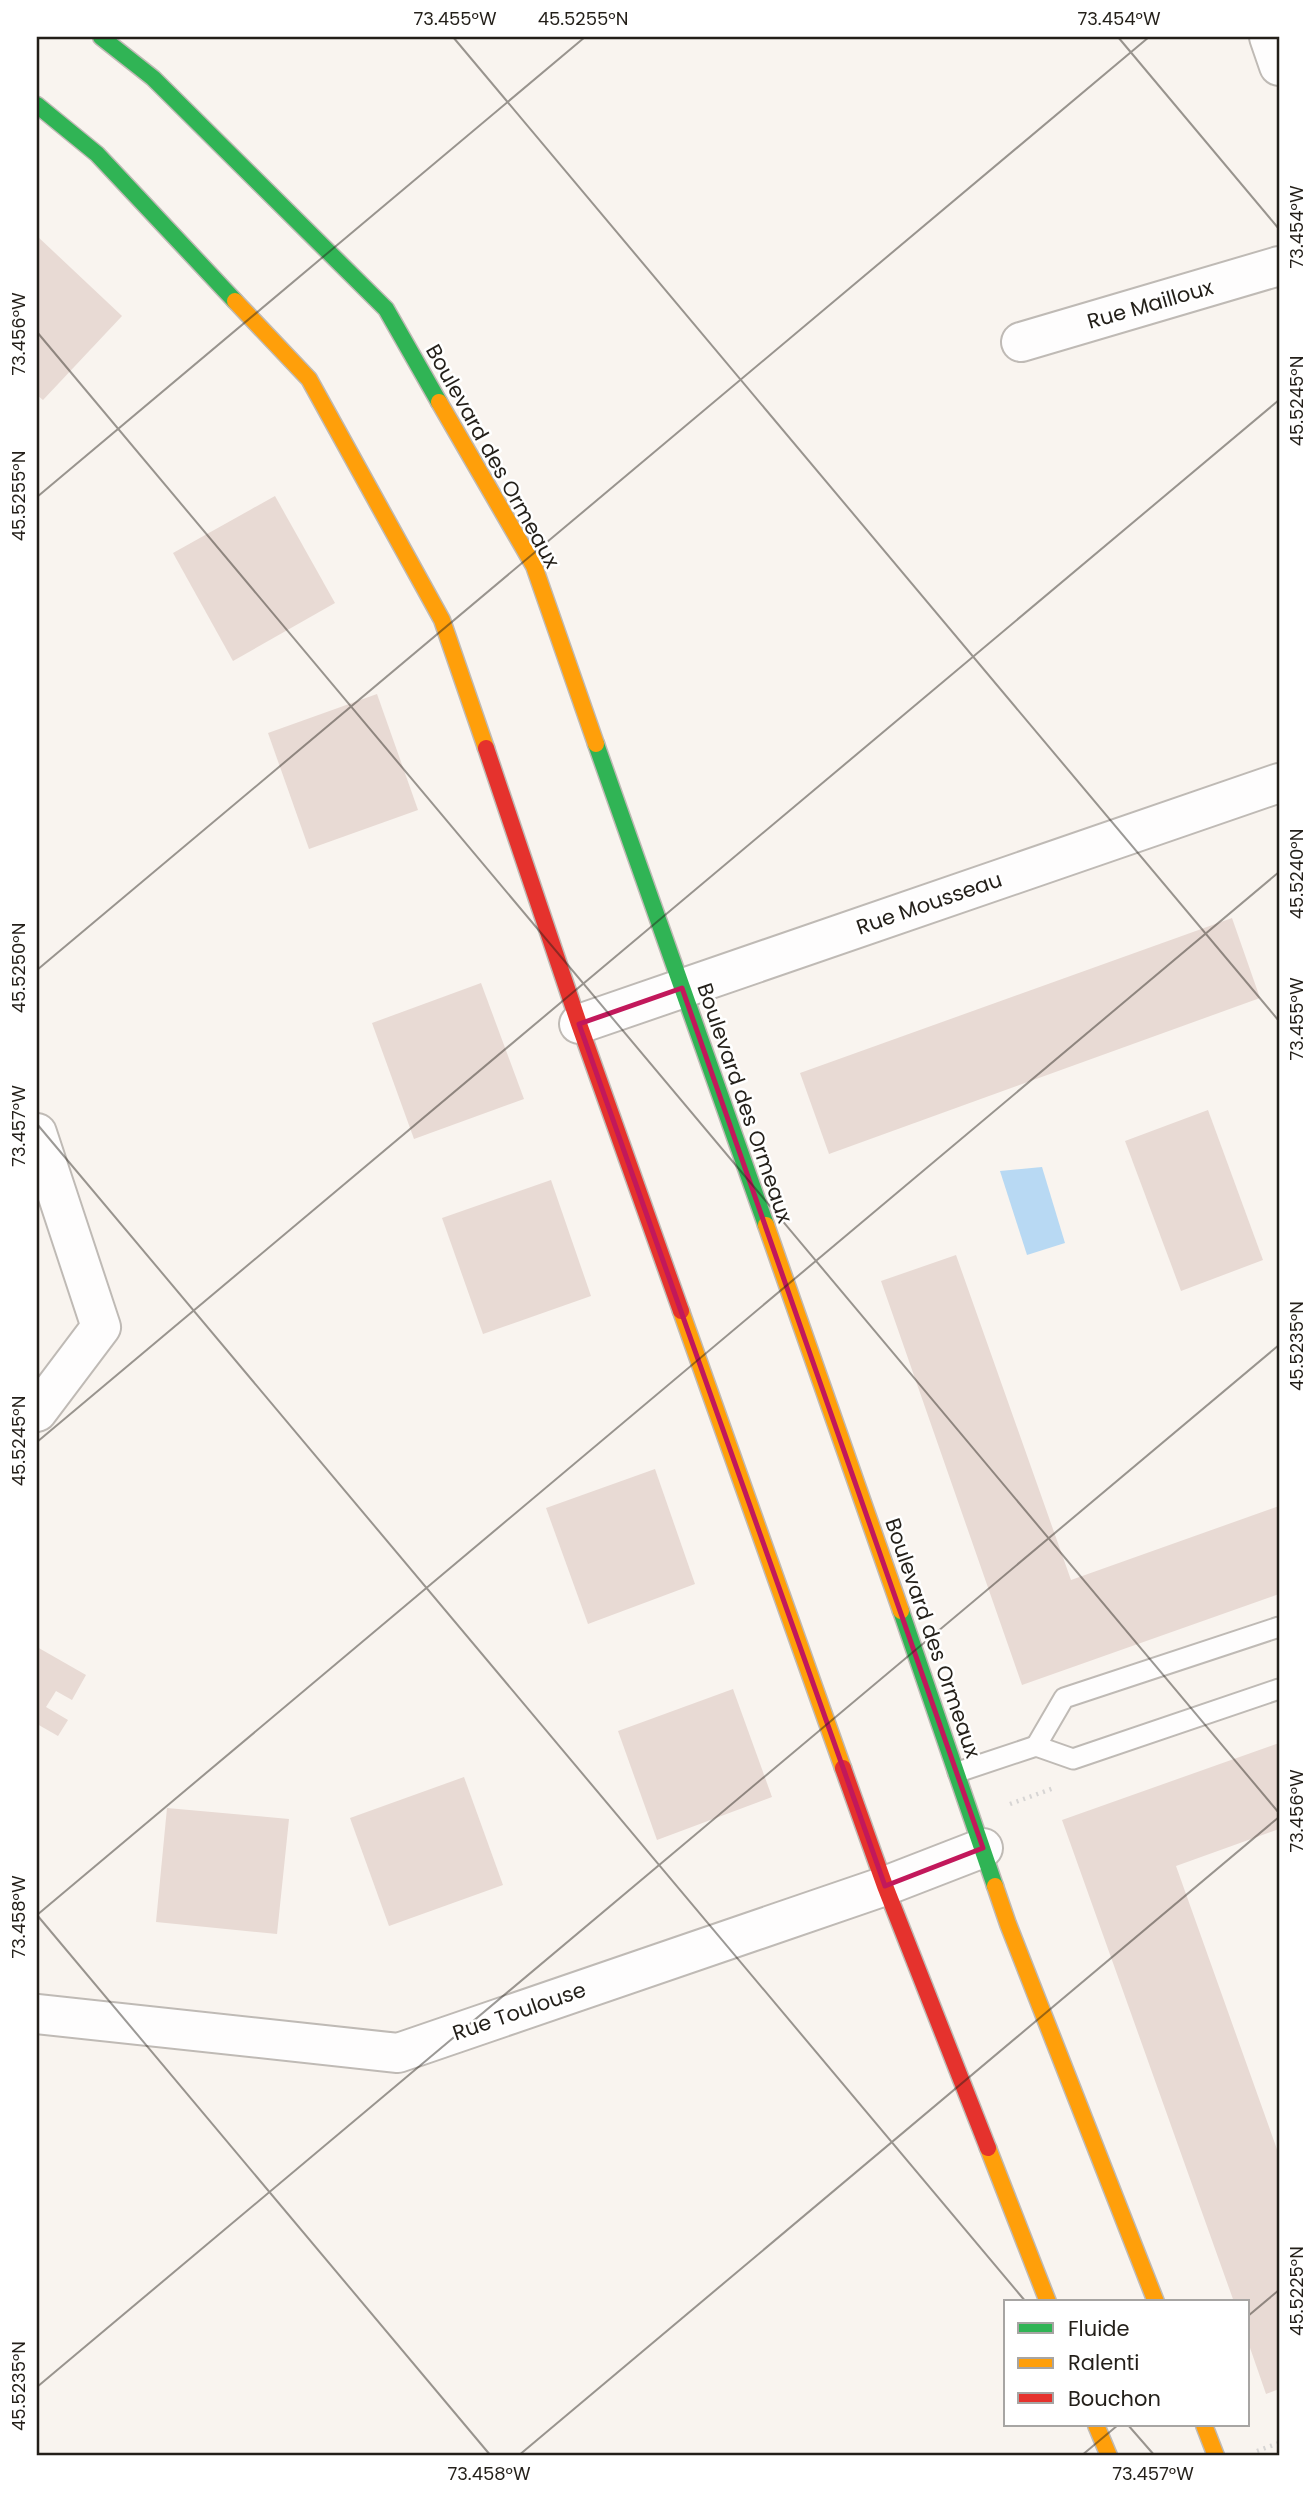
<svg xmlns="http://www.w3.org/2000/svg" width="1316" height="2493" font-family="Poppins,sans-serif">
<style>
.water{fill:#b8d9f3}
.building{fill:#e8dad4}
.lines{fill:none;stroke-linecap:round;stroke-linejoin:round}
.lane-casing{stroke:#bfbab5;stroke-width:23}
.street-casing{stroke:#bfbab5;stroke-width:42}
.fast-casing{stroke:#bfbab5;stroke-width:19}
.slow-casing{stroke:#bfbab5;stroke-width:19}
.jam-casing{stroke:#bfbab5;stroke-width:19}
.path{stroke:#d7d5d4;stroke-width:4.5;stroke-dasharray:2 5;stroke-linecap:butt}
.lane{stroke:#fefdfd;stroke-width:19}
.street{stroke:#fefdfd;stroke-width:38}
.fast{stroke:#30b455;stroke-width:16}
.slow{stroke:#ff9f0a;stroke-width:16}
.jam{stroke:#e5322d;stroke-width:16}
.marked{fill:none;stroke:#c2185b;stroke-width:5;stroke-linejoin:round}
.ticks{fill:none;stroke:#231f19;stroke-width:2;stroke-opacity:0.45}
.labels{text-anchor:middle;dominant-baseline:central;stroke-width:5;stroke-linejoin:round;paint-order:stroke}
.street-label{font-size:21px;fill:#231f19;stroke:#fff}
.neatline{fill:none;stroke:#231f19;stroke-width:2.5}
.ticks-label{font-size:18px;text-anchor:middle;fill:#231f19}
</style>
<rect width="100%" height="100%" fill="#f9f4ef"/>
<polygon class="water" points="1042,1167 1065,1243 1027,1255 1000,1171"/>
<g class="building">
<polygon points="37,236 122,316 43,400 37,395"/>
<polygon points="275,496 335,603 233,661 173,553"/>
<polygon points="377,694 418,810 309,849 268,733"/>
<polygon points="1232,918 1260,998 829,1154 800,1073"/>
<polygon points="481,983 524,1099 414,1139 372,1023"/>
<polygon points="1208,1110 1263,1260 1181,1291 1125,1141"/>
<polygon points="551,1180 591,1296 483,1334 442,1218"/>
<polygon points="956,1255 1071,1580 1279,1506 1279,1594 1022,1685 881,1281"/>
<polygon points="655,1469 695,1584 588,1624 546,1508"/>
<polygon points="37,1647 86,1675 72,1700 56,1691 46,1707 68,1720 58,1736 37,1724"/>
<polygon points="733,1689 772,1797 657,1840 618,1731"/>
<polygon points="1279,1743 1279,1829 1176,1866 1279,2155 1279,2389 1266,2394 1248,2342 1248,2302 1234,2302 1062,1820"/>
<polygon points="464,1777 503,1885 389,1926 350,1818"/>
<polygon points="167,1808 289,1819 277,1934 156,1922"/>
</g>
<g class="lines">
<defs>
<g id="lane">
<polyline points="1036,1746 1064,1698 1279,1627"/>
<polyline points="958,1772 1036,1746 1073,1759 1279,1689"/>
</g>
<g id="street">
<polyline points="1269,37 1279,66"/>
<polyline points="1021,342 1279,266"/>
<polyline points="579,1024 1279,783"/>
<polyline points="37,1133 101,1327 37,1412"/>
<polyline points="37,2014 398,2053 885,1886 983,1848"/>
</g>
<g id="fast">
<polyline points="101,37 153,78 386,309 439,402"/>
<polyline points="37,105 97,154 235,301"/>
<polyline points="596,744 766,1225"/>
<polyline points="901,1611 995,1886"/>
</g>
<g id="slow">
<polyline points="235,301 309,379 442,620 486,748"/>
<polyline points="439,402 534,566 596,744"/>
<polyline points="766,1225 901,1611"/>
<polyline points="681,1311 843,1768"/>
<polyline points="995,1886 1008,1924 1156,2302"/>
<polyline points="988,2148 1048,2302"/>
<polyline points="1096,2425 1109,2456"/>
<polyline points="1204,2425 1216,2456"/>
</g>
<g id="jam">
<polyline points="486,748 579,1024 681,1311"/>
<polyline points="843,1768 885,1886 988,2148"/>
</g>
</defs>
<use href="#lane" class="lane-casing"/>
<use href="#street" class="street-casing"/>
<use href="#fast" class="fast-casing"/>
<use href="#slow" class="slow-casing"/>
<use href="#jam" class="jam-casing"/>
<g class="path">
<polyline points="1010,1804 1054,1788"/>
<polyline points="1257,2451 1279,2443"/>
</g>
<use href="#lane" class="lane"/>
<use href="#street" class="street"/>
<use href="#fast" class="fast"/>
<use href="#slow" class="slow"/>
<use href="#jam" class="jam"/>
</g>
<path class="marked" d="M682 988 983 1848 885 1886 579 1024Z"/>
<path class="ticks" d="M453 37 1279 1021M1118 37 1279 229M37 332 1279 1813M37 497 585 37M37 970 1149 37M37 1124 1026 2302M37 1442 1279 400M37 1915 491 2456M37 1915 1279 872M1248 2316 1279 2290M37 2387 1279 1345M1128 2425 1155 2456M518 2456 1279 1817M1081 2456 1118 2425"/>
<g class="labels">
<g class="street-label">
<text transform="translate(1150 304) rotate(-16)">Rue Mailloux</text>
<text transform="translate(493 456) rotate(61)">Boulevard des Ormeaux</text>
<text transform="translate(929 903) rotate(-19)">Rue Mousseau</text>
<text transform="translate(745 1103) rotate(71)">Boulevard des Ormeaux</text>
<text transform="translate(933 1638) rotate(71)">Boulevard des Ormeaux</text>
<text transform="translate(519 2011) rotate(-19)">Rue Toulouse</text>
</g>
</g>
<rect width="1316" height="2493" fill="none" stroke="#ffffff" stroke-width="77"/>
<rect x="1004" y="2300" width="245" height="126" fill="#ffffff" stroke="#a7a5a3" stroke-width="2"/>
<rect x="1018" y="2323" width="35" height="10" fill="#30b455" stroke="#a7a5a3" stroke-width="2"/>
<text x="1068" y="2336" font-size="21" fill="#231f19">Fluide</text>
<rect x="1018" y="2358" width="35" height="10" fill="#ff9f0a" stroke="#a7a5a3" stroke-width="2"/>
<text x="1068" y="2370" font-size="21" fill="#231f19">Ralenti</text>
<rect x="1018" y="2393" width="35" height="10" fill="#e5322d" stroke="#a7a5a3" stroke-width="2"/>
<text x="1068" y="2406" font-size="21" fill="#231f19">Bouchon</text>
<rect x="38" y="38" width="1240" height="2416" class="neatline"/>
<g class="ticks-label">
<text x="455" y="25">73.455°W</text>
<text x="583" y="25">45.5255°N</text>
<text x="1119" y="25">73.454°W</text>
<text transform="translate(1297 227) rotate(-90)" y="6">73.454°W</text>
<text transform="translate(19 334) rotate(-90)" y="6">73.456°W</text>
<text transform="translate(1297 401) rotate(-90)" y="6">45.5245°N</text>
<text transform="translate(19 496) rotate(-90)" y="6">45.5255°N</text>
<text transform="translate(1297 874) rotate(-90)" y="6">45.5240°N</text>
<text transform="translate(19 968) rotate(-90)" y="6">45.5250°N</text>
<text transform="translate(1297 1019) rotate(-90)" y="6">73.455°W</text>
<text transform="translate(19 1126) rotate(-90)" y="6">73.457°W</text>
<text transform="translate(1297 1346) rotate(-90)" y="6">45.5235°N</text>
<text transform="translate(19 1441) rotate(-90)" y="6">45.5245°N</text>
<text transform="translate(1297 1811) rotate(-90)" y="6">73.456°W</text>
<text transform="translate(19 1917) rotate(-90)" y="6">73.458°W</text>
<text transform="translate(1297 2291) rotate(-90)" y="6">45.5225°N</text>
<text transform="translate(19 2386) rotate(-90)" y="6">45.5235°N</text>
<text x="489" y="2480">73.458°W</text>
<text x="1153" y="2480">73.457°W</text>
</g>
</svg>
